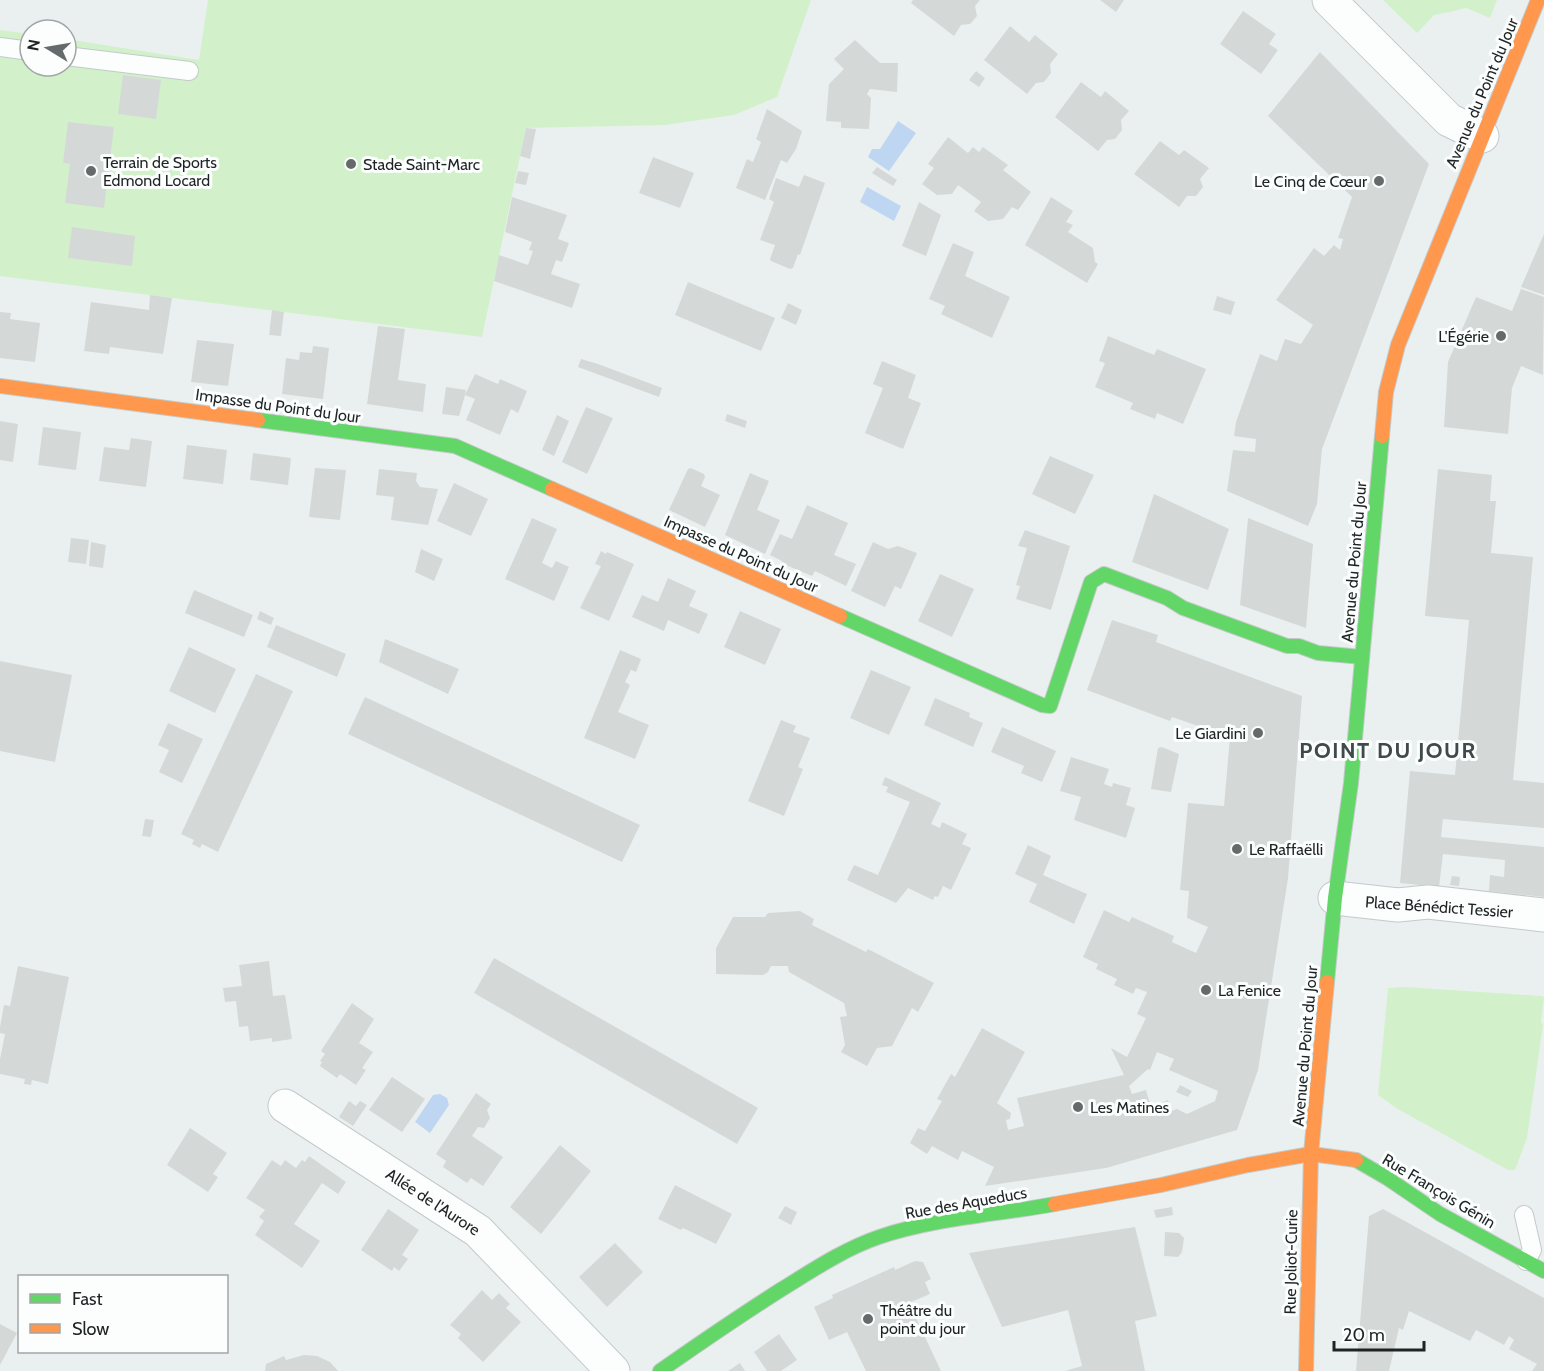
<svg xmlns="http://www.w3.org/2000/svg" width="1544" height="1371" font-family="Cabin,sans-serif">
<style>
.green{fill:#d2f1cb}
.water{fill:#bfd6f3}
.building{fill:#d4d9d8;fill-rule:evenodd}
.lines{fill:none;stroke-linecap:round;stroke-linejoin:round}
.lane-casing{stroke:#c4caca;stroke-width:20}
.street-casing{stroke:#c4caca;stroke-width:35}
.fast-casing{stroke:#c4caca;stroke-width:16}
.slow-casing{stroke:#c4caca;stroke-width:16}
.lane{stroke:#fcfdfd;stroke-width:18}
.street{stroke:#fcfdfd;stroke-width:33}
.fast{stroke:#63d668;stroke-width:14}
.slow{stroke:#ff974d;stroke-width:14}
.poi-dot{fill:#656b6b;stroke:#fcfefe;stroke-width:2}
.labels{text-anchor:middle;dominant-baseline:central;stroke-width:6;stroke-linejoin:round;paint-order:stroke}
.street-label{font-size:16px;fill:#1e2323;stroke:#fcfefe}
.poi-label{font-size:16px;fill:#1e2323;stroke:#fcfefe;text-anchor:start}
.district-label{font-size:22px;font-weight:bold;letter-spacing:1.5px;fill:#3f4a4a;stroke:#fcfefe}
</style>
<rect width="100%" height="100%" fill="#eaf0f0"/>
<g class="green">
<polygon points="208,0 811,0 777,97 734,115 665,125 526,128 482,337 0,276 0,30 30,34 30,66 66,66 66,39 199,60"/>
<polygon points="1383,0 1497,0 1490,18 1466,8 1450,12 1434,15 1417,33"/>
<polygon points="1405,987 1542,996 1544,998 1541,1022 1543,1025 1527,1138 1515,1170 1508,1170 1396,1108 1378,1095 1388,988"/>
</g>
<g class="water">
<polygon points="898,121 916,133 889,171 868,157 872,149 880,149"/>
<polygon points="867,187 901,206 894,221 860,202"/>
<polygon points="440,1094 447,1098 449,1105 430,1133 415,1122 433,1095"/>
</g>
<g class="building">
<polygon points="913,0 980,0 975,6 977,16 970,24 961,25 954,36 911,3"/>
<polygon points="1100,0 1124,0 1116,12"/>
<polygon points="1243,11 1276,34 1269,44 1278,50 1261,74 1220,44"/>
<polygon points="1010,26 1029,42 1035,35 1058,54 1050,64 1051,73 1044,82 1036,83 1027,94 984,60"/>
<polygon points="855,40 880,63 898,63 897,92 870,89 867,94 871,98 869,129 841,128 841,122 826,121 829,84 844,69 834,59"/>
<polygon points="1320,52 1429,164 1322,449 1317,504 1308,526 1227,491 1233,450 1255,452 1256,439 1234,436 1236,422 1260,354 1277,361 1285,339 1301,344 1313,325 1276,300 1314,248 1324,256 1334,245 1340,250 1343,239 1338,238 1352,197 1268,116"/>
<polygon points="976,71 985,78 979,87 969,80"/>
<polygon points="123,75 161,80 156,119 118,114"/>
<polygon points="1081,82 1101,97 1105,91 1129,111 1121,120 1122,130 1115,139 1107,140 1098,151 1055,117"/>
<polygon points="767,109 802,131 796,149 787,163 781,160 765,200 736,188 747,159 753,162 761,142 756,139"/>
<polygon points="68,122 114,127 104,208 65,203 70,164 63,163"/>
<polygon points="526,128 536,129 530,159 520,156"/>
<polygon points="948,137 968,153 973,147 979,152 983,147 1008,165 1003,170 1031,192 1018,210 1012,207 1003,219 988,221 974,211 981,202 958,185 952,194 937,195 922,184 934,168 928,164"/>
<polygon points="1160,141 1179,155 1184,150 1209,168 1200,179 1203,187 1196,196 1187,196 1179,207 1134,174"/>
<polygon points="653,157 694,173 680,208 639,193"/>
<polygon points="877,167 897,180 893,186 872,173"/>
<polygon points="518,171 529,173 526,185 515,183"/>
<polygon points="804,175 825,183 800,255 798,254 793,268 790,269 771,261 770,259 775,245 760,240 774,202 769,199 776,178 799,187"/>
<polygon points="512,197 567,215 558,239 569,243 562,262 556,260 551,274 580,284 572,308 494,281 499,255 528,265 533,251 529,250 532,242 505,232"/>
<polygon points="1051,197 1073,211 1066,222 1073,225 1068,232 1093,248 1095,262 1098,264 1087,283 1025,245"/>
<polygon points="919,202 941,215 926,256 902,246"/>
<polygon points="72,227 135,236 132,266 68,258"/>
<polygon points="1544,234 1544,295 1521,287"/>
<polygon points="953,243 974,252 965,276 1010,297 992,338 941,314 945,306 929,299"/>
<polygon points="688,282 775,318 761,351 675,315"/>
<polygon points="1521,289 1544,297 1543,375 1521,366 1512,388 1508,434 1444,427 1448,362 1476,297 1512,311"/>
<polygon points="150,295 172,298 163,354 110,347 109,354 84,351 91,302 149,310"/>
<polygon points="1217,296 1235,302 1231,315 1213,310"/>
<polygon points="788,303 802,310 796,325 781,318"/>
<polygon points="272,310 284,312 281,336 269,335"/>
<polygon points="0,312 11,313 10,319 40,323 35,362 0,358"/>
<polygon points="378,326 405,329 398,380 426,384 423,412 367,404"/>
<polygon points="1108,336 1154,355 1157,349 1206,369 1183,424 1157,413 1155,419 1130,409 1133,403 1095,387 1105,363 1099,361"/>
<polygon points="197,340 234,344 228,386 191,382"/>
<polygon points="313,346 329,348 323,399 282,394 286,358 299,360 300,352 312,353"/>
<polygon points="581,359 598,364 662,388 659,397 578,367"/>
<polygon points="882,361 916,375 908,398 921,403 903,449 865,433 883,388 873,384"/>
<polygon points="475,374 498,384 500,379 527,391 518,413 511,409 500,435 466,420 475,399 465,395 459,416 442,414 446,387 466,390 465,395"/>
<polygon points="586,407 613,418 587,474 562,462"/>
<polygon points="727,414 747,421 745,428 725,421"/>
<polygon points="557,415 569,421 554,456 542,450"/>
<polygon points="0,421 18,424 13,462 0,460"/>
<polygon points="43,427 81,432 76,470 38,465"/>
<polygon points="131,438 152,441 146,487 99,481 104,447 129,450"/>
<polygon points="187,445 227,450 223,484 183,479"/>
<polygon points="253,453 291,458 288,485 250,480"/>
<polygon points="1050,456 1094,475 1075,514 1032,494"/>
<polygon points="315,468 346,470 340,520 309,517"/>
<polygon points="691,468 704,474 705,477 701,486 720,495 705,527 669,510 688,469"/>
<polygon points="379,469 417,473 416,481 420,487 438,489 428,525 391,520 394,497 376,495"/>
<polygon points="1438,469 1492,475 1490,501 1496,501 1491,553 1533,557 1513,780 1544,783 1544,828 1443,819 1441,837 1544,847 1544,897 1489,891 1490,875 1504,877 1505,860 1443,854 1439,887 1400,883 1410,771 1455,775 1466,655 1469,620 1425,616"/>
<polygon points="750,473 769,481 757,510 780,520 765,554 725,535"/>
<polygon points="454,483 488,499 471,536 437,521"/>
<polygon points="1154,494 1229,529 1208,590 1132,562"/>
<polygon points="807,505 848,523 834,555 856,564 846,586 815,571 812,576 781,563 782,561 770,555 780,534 792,539"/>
<polygon points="532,518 557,529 542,563 552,568 556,561 569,567 554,601 505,579"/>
<polygon points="1248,518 1313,544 1306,628 1240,605"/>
<polygon points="1025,530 1070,546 1051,610 1016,599 1020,586 1016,585 1027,548 1018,546"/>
<polygon points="71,538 89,540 86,564 68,562"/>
<polygon points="91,542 106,545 103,568 89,566"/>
<polygon points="873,542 888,549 898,546 917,553 901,589 895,586 885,607 851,591"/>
<polygon points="421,549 443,559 434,581 415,572"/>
<polygon points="601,551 606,554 607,552 634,564 609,621 580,608 601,566 595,564"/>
<polygon points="940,574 974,589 952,637 918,621"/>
<polygon points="668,578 696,591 689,606 708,614 699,634 668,620 664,631 632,617 642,595 658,602"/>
<polygon points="194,590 253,615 244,637 185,613"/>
<polygon points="260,611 274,618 271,625 257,619"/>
<polygon points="740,611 781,629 765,665 724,647"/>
<path d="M1112 620 1158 635 1156 642 1302 696 1288 878 1258 1070 1237 1130 1106 1168 985 1186 994 1167 962 1151 958 1160 932 1146 927 1154 910 1143 918 1128 925 1131 942 1101 937 1099 951 1074 955 1077 982 1028 1025 1052 997 1103 1011 1113 1010 1119 1006 1120 1008 1130 1024 1126 1017 1098 1124 1075 1111 1048 1127 1057 1146 1018 1137 1014 1147 992 1136 988 1133 994 1114 985 1117 979 1096 969 1098 964 1083 957 1104 910 1129 922 1132 917 1174 936 1172 942 1196 953 1208 927 1187 918 1189 891 1180 890 1188 803 1224 806 1230 737 1172 717 1170 721 1087 690ZM1157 1052 1174 1059 1169 1070 1218 1091 1215 1101 1187 1114 1177 1109 1171 1111 1168 1100 1151 1107 1146 1090 1132 1094 1129 1086 1148 1069 1150 1070Z"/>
<polygon points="276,625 346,654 337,677 267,647"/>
<polygon points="385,639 459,669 448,694 379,662"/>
<polygon points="189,647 236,669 215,713 169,691"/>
<polygon points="620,650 641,659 636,672 631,670 625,682 630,685 618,712 649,725 635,759 584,738"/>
<polygon points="0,661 72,675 55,762 0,751"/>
<polygon points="871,670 911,687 889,735 850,718"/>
<polygon points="256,674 293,691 218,852 202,844 200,848 192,844 194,840 181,834"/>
<polygon points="365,697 640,825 622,862 348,734"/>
<polygon points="935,698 970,713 969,717 983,723 973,747 924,725"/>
<polygon points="781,720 796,726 793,732 810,738 798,767 803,769 784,816 748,801"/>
<polygon points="168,723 203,739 182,783 159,772 169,750 158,745"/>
<polygon points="1002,727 1056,751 1042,782 1021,773 1024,766 991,752"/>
<polygon points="1162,747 1179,754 1171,792 1151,789 1158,748"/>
<polygon points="1071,757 1109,769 1104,784 1112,787 1113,783 1131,788 1126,805 1135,808 1126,838 1074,820 1081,797 1060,791"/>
<polygon points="885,777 941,803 931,824 940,828 942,822 967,834 962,844 971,848 951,890 943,886 938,897 935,896 933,900 908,888 896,903 847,880 854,865 878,875 910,802 886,792 888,787 882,785"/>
<polygon points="145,819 154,820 151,837 142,836"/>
<polygon points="1028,845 1051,856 1043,875 1087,894 1074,924 1029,902 1037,884 1015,874"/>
<polygon points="1452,876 1460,877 1459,886 1450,885"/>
<polygon points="800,911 814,919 812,925 866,952 868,949 934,983 918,1012 912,1008 892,1046 877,1048 867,1066 841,1052 845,1045 840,1017 847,1016 844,1003 789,972 788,966 771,966 768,972 763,975 716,974 716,948 733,917 765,917 768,913"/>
<polygon points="494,958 758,1108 737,1144 474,993"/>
<polygon points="269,961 273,996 285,995 292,1039 272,1042 272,1038 250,1041 248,1026 239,1027 236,1001 225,1002 223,988 242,986 239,965"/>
<polygon points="18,966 69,977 48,1084 32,1080 31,1085 24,1084 25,1079 0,1074 0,1059 5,1034 0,1033 0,1027 4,1005 10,1006"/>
<polygon points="352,1003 374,1019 359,1043 373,1052 362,1068 366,1070 356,1085 340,1074 337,1078 320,1066 322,1062 320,1061 325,1054 321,1051"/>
<polygon points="392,1077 425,1099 402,1132 369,1110"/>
<polygon points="1180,1085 1192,1091 1188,1097 1176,1092"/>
<polygon points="476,1093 491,1104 487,1110 490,1118 484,1128 478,1127 472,1136 503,1157 483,1186 471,1178 467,1183 443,1167 446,1161 436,1154"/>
<polygon points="349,1101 356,1106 360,1101 367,1105 353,1126 339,1117"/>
<polygon points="190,1128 227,1153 213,1174 218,1177 208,1192 167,1165"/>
<polygon points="560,1145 591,1171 541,1234 510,1207"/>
<polygon points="309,1156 346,1182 338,1194 322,1183 294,1224 320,1241 302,1268 255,1235 264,1221 259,1217 265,1210 246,1198 272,1160 281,1166 285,1160 296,1168 302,1160 305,1162"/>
<polygon points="675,1185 732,1214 716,1244 683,1228 681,1230 658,1219"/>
<polygon points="785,1206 797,1212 791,1225 778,1218"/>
<polygon points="1172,1207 1173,1215 1156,1218 1154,1210"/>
<polygon points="388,1209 419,1230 402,1255 408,1259 399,1271 394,1267 392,1271 361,1250"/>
<polygon points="1383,1209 1544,1298 1544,1371 1532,1371 1537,1364 1509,1349 1514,1340 1509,1336 1504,1345 1476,1330 1470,1341 1409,1311 1403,1330 1399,1328 1389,1371 1356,1371 1369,1216"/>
<polygon points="1135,1227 1157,1316 1135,1321 1145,1371 1065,1371 1082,1366 1068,1310 1002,1327 969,1253"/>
<polygon points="1165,1232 1179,1233 1184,1238 1182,1252 1178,1257 1164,1256"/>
<polygon points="615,1243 643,1272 607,1307 579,1277"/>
<polygon points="915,1261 923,1262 931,1279 925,1282 930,1294 909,1303 941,1371 866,1371 847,1332 829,1340 814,1307 833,1298 832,1295 894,1267 895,1270"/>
<polygon points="482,1290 492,1300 499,1293 510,1304 506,1308 521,1322 483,1362 458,1338 461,1334 450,1325"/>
<polygon points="0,1324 17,1333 0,1365"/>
<polygon points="779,1334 797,1360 781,1371 767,1371 754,1352"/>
<polygon points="304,1355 317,1356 330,1362 338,1371 265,1371 266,1364 284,1356 286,1360"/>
<polygon points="740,1363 745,1371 728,1371"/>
</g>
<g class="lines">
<defs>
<g id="lane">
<polyline points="0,47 30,51"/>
<polyline points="66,56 189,71"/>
<polyline points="1524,1215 1532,1250 1526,1261"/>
</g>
<g id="street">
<polyline points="1329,0 1449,120 1482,136"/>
<polyline points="1335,898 1398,905 1428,902 1544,915"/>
<polyline points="285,1106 478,1231 613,1371"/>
</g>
<g id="fast">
<polyline points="258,420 455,446 552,489"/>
<polyline points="840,616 1042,705 1050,706 1091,582 1104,574 1167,598 1183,608 1287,646 1299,646 1318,653 1362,657"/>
<polyline points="1327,982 1335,898 1351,783 1382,436"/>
<polyline points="1356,1160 1387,1178 1440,1214 1544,1271"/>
<path d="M660 1371C700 1343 741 1315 782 1289 813 1270 844 1249 879 1237 935 1218 996 1215 1055 1204"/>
</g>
<g id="slow">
<polyline points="0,386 258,420"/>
<polyline points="1382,436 1386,392 1398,345 1538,0"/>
<polyline points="552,489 840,616"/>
<polyline points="1055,1204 1161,1185 1248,1165 1311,1154 1356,1160"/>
<polyline points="1306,1371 1311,1154 1327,982"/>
</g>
</defs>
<use href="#lane" class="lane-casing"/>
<use href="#street" class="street-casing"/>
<use href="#fast" class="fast-casing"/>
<use href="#slow" class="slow-casing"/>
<use href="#lane" class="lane"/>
<use href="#street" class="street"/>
<use href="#fast" class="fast"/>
<use href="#slow" class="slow"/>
</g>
<g class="poi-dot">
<circle cx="351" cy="164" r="6"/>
<circle cx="91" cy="171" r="6"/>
<circle cx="1379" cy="181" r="6"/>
<circle cx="1501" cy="336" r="6"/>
<circle cx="1258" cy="733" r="6"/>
<circle cx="1237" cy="849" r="6"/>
<circle cx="1206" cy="990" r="6"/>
<circle cx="1078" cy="1107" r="6"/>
<circle cx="868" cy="1319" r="6"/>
</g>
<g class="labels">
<g class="street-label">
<text transform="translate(1482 93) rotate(-67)">Avenue du Point du Jour</text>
<text transform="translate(278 406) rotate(8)">Impasse du Point du Jour</text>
<text transform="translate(741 554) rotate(24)">Impasse du Point du Jour</text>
<text transform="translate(1354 562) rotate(-85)">Avenue du Point du Jour</text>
<text transform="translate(1439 907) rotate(4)">Place Bénédict Tessier</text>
<text transform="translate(1305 1046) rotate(-85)">Avenue du Point du Jour</text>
<text transform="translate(1439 1191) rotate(31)">Rue François Génin</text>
<text transform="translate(433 1202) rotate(33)">Allée de l'Aurore</text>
<text transform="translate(966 1203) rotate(-10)">Rue des Aqueducs</text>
<text transform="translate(1291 1262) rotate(-89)">Rue Joliot-Curie</text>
</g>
<g class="poi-label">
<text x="103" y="162">Terrain de Sports<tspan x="103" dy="18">Edmond Locard</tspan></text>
<text x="363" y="164">Stade Saint-Marc</text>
<text x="1367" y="181" text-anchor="end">Le Cinq de Cœur</text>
<text x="1489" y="336" text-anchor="end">L'Égérie</text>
<text x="1246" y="733" text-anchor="end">Le Giardini</text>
<text x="1249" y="849">Le Raffaëlli</text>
<text x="1218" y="990">La Fenice</text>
<text x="1090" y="1107">Les Matines</text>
<text x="880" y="1310">Théâtre du<tspan x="880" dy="18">point du jour</tspan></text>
</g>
<g class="district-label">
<text x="1388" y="750">POINT DU JOUR</text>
</g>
</g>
<rect x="18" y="1275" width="210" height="78" fill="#fcfefe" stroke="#a3a6a6" stroke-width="1.5"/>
<rect x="30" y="1294" width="30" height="9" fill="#63d668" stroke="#a3a6a6" stroke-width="1.5"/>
<text x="72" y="1305" font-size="18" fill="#1e2323">Fast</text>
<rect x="30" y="1324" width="30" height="9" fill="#ff974d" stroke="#a3a6a6" stroke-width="1.5"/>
<text x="72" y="1335" font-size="18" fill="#1e2323">Slow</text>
<g transform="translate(48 48) rotate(281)"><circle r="28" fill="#fcfefe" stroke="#a3a6a6" stroke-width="1.5"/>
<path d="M0-4.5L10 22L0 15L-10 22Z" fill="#656b6b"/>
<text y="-9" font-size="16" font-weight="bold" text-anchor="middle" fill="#1e2323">N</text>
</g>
<path d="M1334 1341v9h90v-9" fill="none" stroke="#1e2323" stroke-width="3"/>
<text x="1343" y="1341" font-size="18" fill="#1e2323" stroke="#fcfefe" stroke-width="4.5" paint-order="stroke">20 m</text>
</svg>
